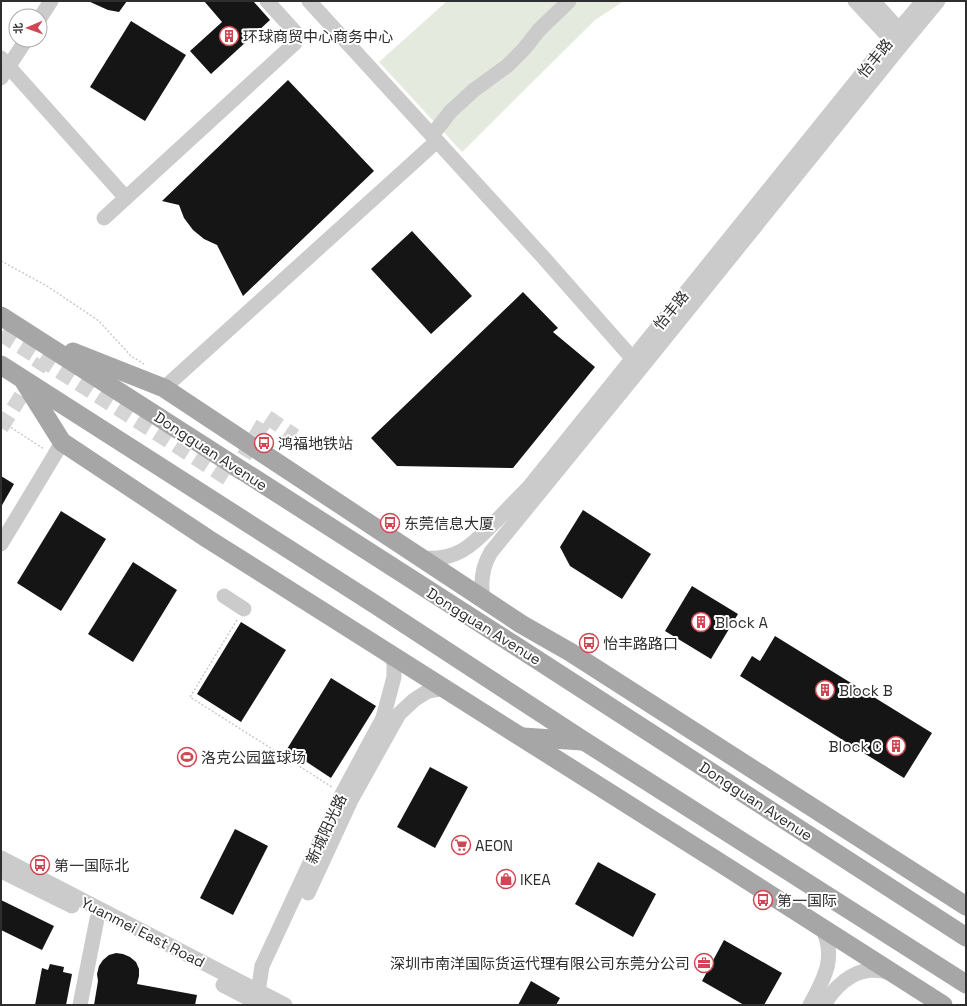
<svg xmlns="http://www.w3.org/2000/svg" width="967" height="1006" font-family="'Space Grotesk','Noto Sans SC',sans-serif">
<style>
.green{fill:#e5eade}
.building{fill:#151515}
.lines{fill:none;stroke-linecap:round;stroke-linejoin:round}
.minor-tunnel{stroke:#d5d5d5;stroke-width:15;stroke-dasharray:15 8;stroke-linecap:butt}
.path{stroke:#cbcbcb;stroke-width:1.5;stroke-dasharray:2 2;stroke-linecap:butt}
.minor{stroke:#cbcbcb;stroke-width:15}
.major{stroke:#a6a6a6;stroke-width:19}
.labels{text-anchor:middle;dominant-baseline:central;stroke-width:4;stroke-linejoin:round;paint-order:stroke}
.poi-label{font-size:15px;fill:#2e2e2e;stroke:#fff;text-anchor:start}
.street-label{font-size:15px;fill:#2e2e2e;stroke:#fff}
</style>
<rect width="100%" height="100%" fill="#fff"/>
<polygon class="green" points="447,1 624,1 595,20 462,152 379,62"/>
<g class="building">
<polygon points="88,1 127,1 119,12 108,10"/>
<polygon points="204,1 253,1 270,20 211,74 190,51 222,22"/>
<polygon points="131,21 186,55 145,121 90,87"/>
<polygon points="288,80 374,171 243,296 217,245 204,239 193,230 184,218 179,205 162,201"/>
<polygon points="412,231 472,296 431,334 371,269"/>
<polygon points="523,292 558,328 553,332 595,367 513,468 397,466 371,438"/>
<polygon points="1,476 14,484 1,507"/>
<polygon points="583,510 651,554 622,599 570,566 560,547"/>
<polygon points="61,511 106,539 61,611 17,583"/>
<polygon points="133,562 177,590 133,662 88,634"/>
<polygon points="692,586 738,614 711,659 665,631"/>
<polygon points="241,622 286,650 241,722 197,694"/>
<polygon points="775,636 932,733 904,778 740,676 752,656 760,661"/>
<polygon points="331,678 376,706 331,778 287,749"/>
<polygon points="430,767 468,787 435,848 397,827"/>
<polygon points="235,829 268,846 233,915 200,898"/>
<polygon points="598,862 656,894 633,937 575,904"/>
<polygon points="1,900 54,926 42,950 1,930"/>
<polygon points="724,940 782,973 764,1005 744,1005 702,981"/>
<polygon points="116,953 123,954 130,957 136,962 139,969 139,976 137,984 197,995 195,1005 94,1005 98,981 97,974 99,966 103,960 109,955"/>
<polygon points="50,964 64,967 63,972 72,974 66,1005 35,1005 42,968 48,970"/>
<polygon points="531,981 560,998 556,1005 518,1005"/>
</g>
<g class="lines">
<g class="minor-tunnel">
<polyline points="1,334 230,480 267,417 295,436"/>
<polyline points="1,428 43,361"/>
</g>
<g class="path">
<polyline points="1,261 47,286 99,321 131,356 144,364"/>
<polyline points="1,421 44,449"/>
<polyline points="237,620 190,697 332,787"/>
</g>
<g class="minor">
<polyline points="309,1 543,257 639,366"/>
<polyline points="855,1 898,47"/>
<polyline points="873,1 905,36"/>
<polyline points="40,18 51,1"/>
<polyline points="1,58 126,198"/>
<polyline points="1,78 26,40"/>
<polyline points="432,135 451,111 474,90 507,66 524,49 539,30 569,1"/>
<polyline points="104,218 295,43 296,33 267,1"/>
<polyline points="164,388 437,141"/>
<polyline points="1,544 54,456 62,442"/>
<path d="M422 558C457 561 471 546 494 523 506 511 517 499 529 487L874 59 923 1"/>
<polyline points="224,596 244,609"/>
<path d="M483 598C480 581 482 567 491 552L641 368 899 48 938 1"/>
<polyline points="1,858 285,1005"/>
<polyline points="1,871 72,906"/>
<polyline points="308,893 351,800 399,714 414,700 428,691 445,688"/>
<polyline points="223,985 261,1005"/>
<polyline points="80,1005 97,919"/>
<polyline points="256,1005 262,966 342,794 383,718 394,677 394,664 391,654"/>
<path d="M810 1005C824 979 837 957 822 928"/>
<path d="M824 1005C838 981 861 963 890 973"/>
</g>
<g class="major">
<polyline points="1,316 519,648 966,937"/>
<polyline points="73,352 164,388 521,624 570,652 966,906"/>
<polyline points="1,365 376,605 584,741 966,984"/>
<polyline points="25,383 62,442 208,539 730,869 943,1005"/>
<polyline points="523,737 582,741"/>
</g>
</g>
<defs>
<symbol id="building-ring" viewBox="-11 -11 22 22"><circle r="9.5" fill="#fff" stroke="#d04653" stroke-width="1.5"/><path d="M-4-6H4V6H1V3H-1V6H-4ZM-2.5-4.3h1.7v1.8h-1.7ZM.8-4.3h1.7v1.8H.8ZM-2.5-1h1.7V.8h-1.7ZM.8-1h1.7V.8H.8Z" fill="#d04653"/></symbol>
<symbol id="bus-ring" viewBox="-11 -11 22 22"><circle r="9.5" fill="#fff" stroke="#d04653" stroke-width="1.5"/><path d="M-5-6H5V4H4V6H2V4H-2V6H-4V4H-5ZM-3.5-4V0h7V-4ZM-3.5 1.2v1.5H-2V1.2ZM2 1.2v1.5H3.5V1.2Z" fill="#d04653"/></symbol>
<symbol id="stadium-ring" viewBox="-11 -11 22 22"><circle r="9.5" fill="#fff" stroke="#d04653" stroke-width="1.5"/><path d="M0-5a6.5 5 0 1 0 0 10a6.5 5 0 1 0 0-10ZM-3.5-1.8h7v3.6h-7Z" fill="#d04653"/></symbol>
<symbol id="supermarket-ring" viewBox="-11 -11 22 22"><circle r="9.5" fill="#fff" stroke="#d04653" stroke-width="1.5"/><path d="M-6-5.5h2.5l.6 2H6L4.5 2H-2.5L-4.4-4H-6ZM-1.5 3.2a1.3 1.3 0 1 0 .1 0ZM3 3.2a1.3 1.3 0 1 0 .1 0Z" fill="#d04653"/></symbol>
<symbol id="shop-ring" viewBox="-11 -11 22 22"><circle r="9.5" fill="#fff" stroke="#d04653" stroke-width="1.5"/><path d="M-5-2.5h2.3a2.7 3.5 0 0 1 5.4 0H5L5.5 6h-11ZM-1.5-2.5h3a1.5 2.3 0 0 0-3 0Z" fill="#d04653"/></symbol>
<symbol id="office-ring" viewBox="-11 -11 22 22"><circle r="9.5" fill="#fff" stroke="#d04653" stroke-width="1.5"/><path d="M-6-3h4V-5.5h4V-3h4V5H-6ZM-1-4.5V-3h2v-1.5ZM-6 0V1H6V0Z" fill="#d04653"/></symbol>
</defs>
<g fill-rule="evenodd">
<use href="#building-ring" x="218" y="25" width="22" height="22"/>
<use href="#bus-ring" x="253" y="432" width="22" height="22"/>
<use href="#bus-ring" x="379" y="512" width="22" height="22"/>
<use href="#building-ring" x="690" y="611" width="22" height="22"/>
<use href="#bus-ring" x="578" y="632" width="22" height="22"/>
<use href="#building-ring" x="814" y="679" width="22" height="22"/>
<use href="#building-ring" x="885" y="735" width="22" height="22"/>
<use href="#stadium-ring" x="176" y="746" width="22" height="22"/>
<use href="#supermarket-ring" x="450" y="834" width="22" height="22"/>
<use href="#bus-ring" x="29" y="854" width="22" height="22"/>
<use href="#shop-ring" x="495" y="868" width="22" height="22"/>
<use href="#bus-ring" x="752" y="889" width="22" height="22"/>
<use href="#office-ring" x="693" y="952" width="22" height="22"/>
</g>
<g class="labels">
<g class="poi-label">
<text x="243" y="36">环球商贸中心商务中心</text>
<text x="278" y="443">鸿福地铁站</text>
<text x="404" y="523">东莞信息大厦</text>
<text x="715" y="622">Block A</text>
<text x="603" y="643">怡丰路路口</text>
<text x="839" y="690">Block B</text>
<text x="882" y="746" text-anchor="end">Block C</text>
<text x="201" y="757">洛克公园篮球场</text>
<text x="475" y="845">AEON</text>
<text x="54" y="865">第一国际北</text>
<text x="520" y="879">IKEA</text>
<text x="777" y="900">第一国际</text>
<text x="690" y="963" text-anchor="end">深圳市南洋国际货运代理有限公司东莞分公司</text>
</g>
<g class="street-label">
<text transform="translate(875 58) rotate(-51)">怡丰路</text>
<text transform="translate(671 310) rotate(-51)">怡丰路</text>
<text transform="translate(211 451) rotate(33)">Dongguan Avenue</text>
<text transform="translate(484 626) rotate(32)">Dongguan Avenue</text>
<text transform="translate(756 801) rotate(33)">Dongguan Avenue</text>
<text transform="translate(326 829) rotate(-65)">新城阳光路</text>
<text transform="translate(143 932) rotate(27)">Yuanmei East Road</text>
</g>
</g>
<rect width="967" height="1006" fill="none" stroke="#2e2e2e" stroke-width="4"/>
<g transform="translate(28 28) rotate(268)"><circle r="19" fill="#ffffff" stroke="#ababab"/>
<path d="M0-3L7 15L0 10L-7 15Z" fill="#d04653"/>
<text y="-6" font-size="11" font-weight="bold" text-anchor="middle" fill="#2e2e2e">北</text>
</g>
</svg>
